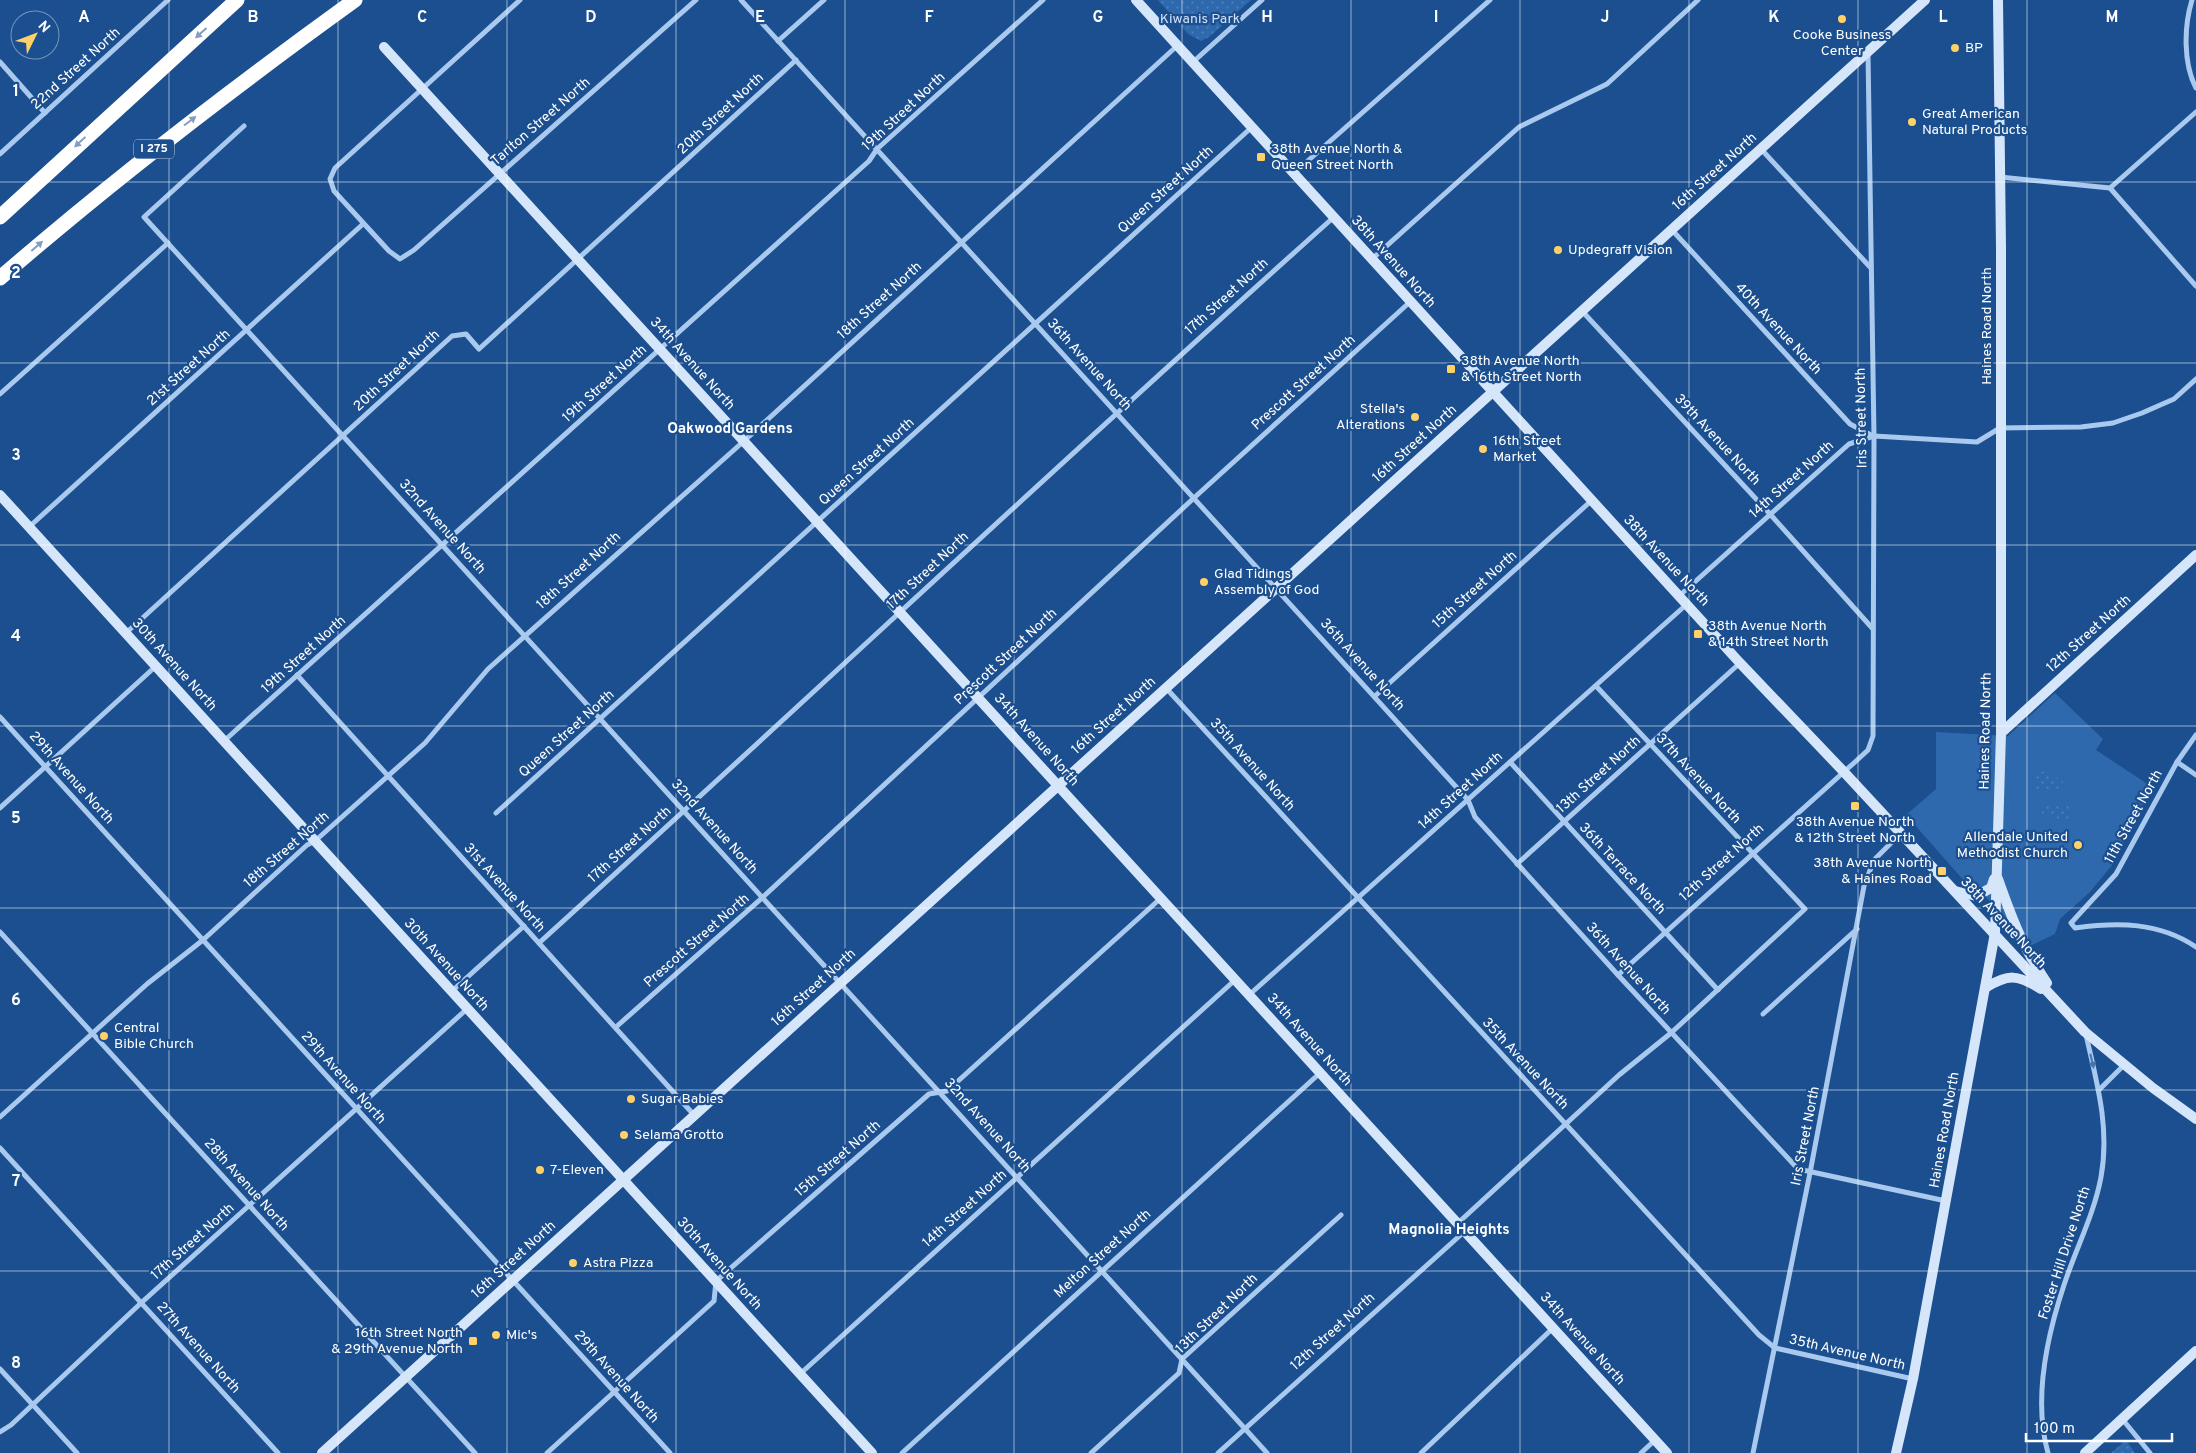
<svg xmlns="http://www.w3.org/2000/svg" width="2196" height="1453" font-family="Overpass,sans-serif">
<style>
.grass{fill:#2e69ad}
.park{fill:url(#park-dots)}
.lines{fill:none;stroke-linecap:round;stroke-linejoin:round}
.street{stroke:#a9c9ee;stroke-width:5}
.secondary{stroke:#d6e6fa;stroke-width:10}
.highway{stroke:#fff;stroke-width:15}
.oneway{fill:#829ec1}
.oneway2{fill:#4674ac}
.grid{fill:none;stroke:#fff;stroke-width:1;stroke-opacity:0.55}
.poi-dot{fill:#ffd166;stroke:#1b4f8f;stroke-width:2}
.labels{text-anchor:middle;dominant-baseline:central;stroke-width:4.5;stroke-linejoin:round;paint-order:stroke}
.shield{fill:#1b4f8f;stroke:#bbcadd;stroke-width:1}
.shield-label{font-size:12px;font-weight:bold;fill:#fff}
.park-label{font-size:14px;fill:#cfe3fa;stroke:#1b4f8f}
.poi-label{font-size:14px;fill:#fff;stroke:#1b4f8f;text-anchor:start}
.street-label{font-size:14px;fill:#fff;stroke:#1b4f8f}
.neighbourhood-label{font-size:15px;font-weight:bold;fill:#fff;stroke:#1b4f8f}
.grid-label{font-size:16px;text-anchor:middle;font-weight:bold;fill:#fff;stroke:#1b4f8f;stroke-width:4.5;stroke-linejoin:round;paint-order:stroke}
</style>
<defs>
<pattern id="park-dots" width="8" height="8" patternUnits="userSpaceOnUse" patternTransform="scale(1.25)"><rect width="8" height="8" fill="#2e69ad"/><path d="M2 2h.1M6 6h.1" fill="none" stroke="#4d80b9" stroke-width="1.8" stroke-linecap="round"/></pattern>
</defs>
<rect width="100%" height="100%" fill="#1b4f8f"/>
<polygon class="grass" points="2055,693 2103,739 2096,750 2152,787 2113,864 2090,892 2060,919 2055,934 2030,946 1979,889 1974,890 1966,883 1906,815 1936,789 1936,732 2008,736"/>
<g class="park">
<polygon points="1158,0 1251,0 1209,37 1201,41 1188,34"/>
<polygon points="2036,768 2043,770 2063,781 2062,785 2059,784 2059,790 2036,790"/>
<polygon points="2042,805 2071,805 2067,822 2063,819 2057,819 2057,814 2042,814"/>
<polygon points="2126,1440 2135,1453 2111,1453"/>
</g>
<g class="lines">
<g class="street">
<polyline points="520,0 335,168 330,179 334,191 389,251 400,259 414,250 696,0"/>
<polyline points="741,0 1468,800 1475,817 1618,975 1798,1169 1946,1201"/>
<path d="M2192 0C2184 26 2183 63 2196 88"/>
<polyline points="778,41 824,0"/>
<polyline points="0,62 45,113"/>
<polyline points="1193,62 1262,0"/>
<polyline points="244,126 144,217 1267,1453"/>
<polyline points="1761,149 1870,267"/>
<polyline points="0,154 168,0"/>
<polyline points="1294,173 1490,0"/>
<polyline points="2000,177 2110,188 2196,112"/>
<polyline points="2110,188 2196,286"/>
<polyline points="1672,230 1850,424 1873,436"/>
<polyline points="1372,259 1519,127 1607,84 1698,0"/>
<polyline points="1582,311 1770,514 1873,629"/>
<polyline points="0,394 168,243"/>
<polyline points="29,527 363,224"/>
<polyline points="1679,596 1849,444 1874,436 1977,442 2000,428 2081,427 2113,423 2142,413 2174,399 2196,379"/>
<polyline points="126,633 452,336 466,334 479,349 796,60"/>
<polyline points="297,675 694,1115"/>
<polyline points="1166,688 1759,1335 1775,1348 1913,1379"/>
<polyline points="1375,696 1591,501"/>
<polyline points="0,717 670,1453"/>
<path d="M2196 735 2177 762 2116 874 2071 923 2075 928C2118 922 2159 922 2196 947"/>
<polyline points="224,741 869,161 877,149 1043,0"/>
<polyline points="1510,762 1718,990"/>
<polyline points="2177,762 2196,775"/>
<polyline points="0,808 156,666"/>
<polyline points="496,813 1252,127"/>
<polyline points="1517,864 1740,663"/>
<polyline points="0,932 475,1453"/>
<path d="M539 943C805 702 1066 456 1334 217"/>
<polyline points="1618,975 1855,762 1868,750 1873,736 1874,436 1868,53"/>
<polyline points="452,991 524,926"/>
<polyline points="1249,995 1687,604"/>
<polyline points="1763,1014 1857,929"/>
<polyline points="616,1027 763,897 1195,497 1411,301"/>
<polyline points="2099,1090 2124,1065"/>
<polyline points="0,1117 147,984 203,940 307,845 315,841 425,743 488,669 744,441 1178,45"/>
<polyline points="0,1148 278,1453"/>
<polyline points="1458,1223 1619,1075 1671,1033 1805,909 1596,686"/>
<polyline points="0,1369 77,1453"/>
<polyline points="800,1374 1235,980"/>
<polyline points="2123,1420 2150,1453"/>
<polyline points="0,1432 11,1425 141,1303 468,1008"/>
<polyline points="547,1453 714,1301 716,1281 929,1094 947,1091 1161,898"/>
<polyline points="902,1453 1320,1073"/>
<polyline points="1091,1453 1179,1373 1182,1359 1341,1215"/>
<polyline points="1218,1453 1465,1231"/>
<polyline points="1421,1453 1553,1328"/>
<polyline points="1641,1453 1655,1440"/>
<polyline points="1753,1453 1810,1173 1864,886 1874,860 1900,834"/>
<path d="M2048 1453C2033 1400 2047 1336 2064 1285 2076 1248 2094 1215 2101 1177 2110 1128 2097 1083 2086 1035"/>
</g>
<g class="secondary">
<polyline points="1136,0 1740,663 1844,772 2085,1032 2153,1088 2196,1119"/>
<polyline points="384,47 1667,1453"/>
<polyline points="0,495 872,1453"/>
<polyline points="2001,733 2196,555"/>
<path d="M1998 879C2012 919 2023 948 2047 983"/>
<polyline points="1955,891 1976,896 1991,888 1994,879"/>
<path d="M1985 988C2008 974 2017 974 2041 989"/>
<polyline points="322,1453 1925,0"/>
<polyline points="1896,1453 1913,1379 1995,933 2001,733 2001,248 1998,0"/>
<polyline points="2085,1453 2196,1351"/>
</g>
<g class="highway">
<polyline points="0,217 237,0"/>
<path d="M0 278C114 179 233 88 355 0"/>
</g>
</g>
<defs><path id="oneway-solid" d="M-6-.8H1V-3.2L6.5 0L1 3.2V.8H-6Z" transform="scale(1.25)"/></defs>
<g class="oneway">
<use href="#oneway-solid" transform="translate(201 33) rotate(138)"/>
<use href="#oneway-solid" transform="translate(190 121) rotate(-37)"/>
<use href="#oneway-solid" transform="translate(80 142) rotate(137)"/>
<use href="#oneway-solid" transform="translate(37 246) rotate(-41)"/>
</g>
<use class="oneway2" href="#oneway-solid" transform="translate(2092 1061) rotate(77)"/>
<path class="grid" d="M169 0V1453M338 0V1453M507 0V1453M676 0V1453M845 0V1453M1014 0V1453M1182 0V1453M1351 0V1453M1520 0V1453M1689 0V1453M1858 0V1453M2027 0V1453M0 182H2196M0 363H2196M0 545H2196M0 726H2196M0 908H2196M0 1090H2196M0 1271H2196"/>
<g class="poi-dot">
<circle cx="1842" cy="19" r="5"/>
<circle cx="1955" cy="48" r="5"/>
<circle cx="1912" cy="122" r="5"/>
<rect x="1256" y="152" width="10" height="10" rx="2.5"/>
<circle cx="1558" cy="250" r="5"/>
<rect x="1446" y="364" width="10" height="10" rx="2.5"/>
<circle cx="1415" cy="417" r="5"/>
<circle cx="1483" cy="449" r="5"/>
<circle cx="1204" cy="582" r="5"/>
<rect x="1693" y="629" width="10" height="10" rx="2.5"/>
<rect x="1850" y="801" width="10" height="10" rx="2.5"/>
<circle cx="2078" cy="845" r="5"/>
<rect x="1937" y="866" width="10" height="10" rx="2.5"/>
<circle cx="104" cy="1036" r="5"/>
<circle cx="631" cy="1099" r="5"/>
<circle cx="624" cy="1135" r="5"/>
<circle cx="540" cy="1170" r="5"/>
<circle cx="573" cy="1263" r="5"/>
<circle cx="496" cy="1335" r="5"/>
<rect x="468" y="1336" width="10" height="10" rx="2.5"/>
</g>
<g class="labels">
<rect class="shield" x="134" y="139.5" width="40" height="19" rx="4"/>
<g class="shield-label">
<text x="154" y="149">I 275</text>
</g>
<g class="park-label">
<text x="1200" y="19">Kiwanis Park</text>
</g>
<g class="poi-label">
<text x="1842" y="35" text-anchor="middle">Cooke Business<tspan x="1842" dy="16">Center</tspan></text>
<text x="1965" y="48">BP</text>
<text x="1922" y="114">Great American<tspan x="1922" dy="16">Natural Products</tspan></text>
<text x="1271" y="149">38th Avenue North &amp;<tspan x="1271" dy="16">Queen Street North</tspan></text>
<text x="1568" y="250">Updegraff Vision</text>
<text x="1461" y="361">38th Avenue North<tspan x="1461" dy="16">&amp; 16th Street North</tspan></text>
<text x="1405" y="409" text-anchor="end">Stella's<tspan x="1405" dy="16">Alterations</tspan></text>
<text x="1493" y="441">16th Street<tspan x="1493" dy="16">Market</tspan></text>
<text x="1214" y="574">Glad Tidings<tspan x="1214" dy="16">Assembly of God</tspan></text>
<text x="1708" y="626">38th Avenue North<tspan x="1708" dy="16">&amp; 14th Street North</tspan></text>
<text x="1855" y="822" text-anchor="middle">38th Avenue North<tspan x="1855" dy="16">&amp; 12th Street North</tspan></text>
<text x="2068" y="837" text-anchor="end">Allendale United<tspan x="2068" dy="16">Methodist Church</tspan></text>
<text x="1932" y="863" text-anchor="end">38th Avenue North<tspan x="1932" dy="16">&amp; Haines Road</tspan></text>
<text x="114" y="1028">Central<tspan x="114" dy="16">Bible Church</tspan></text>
<text x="641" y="1099">Sugar Babies</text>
<text x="634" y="1135">Selama Grotto</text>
<text x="550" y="1170">7-Eleven</text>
<text x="583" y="1263">Astra Pizza</text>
<text x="463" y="1333" text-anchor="end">16th Street North<tspan x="463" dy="16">&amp; 29th Avenue North</tspan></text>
<text x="506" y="1335">Mic's</text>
</g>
<g class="street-label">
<text transform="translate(76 69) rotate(-42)">22nd Street North</text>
<text transform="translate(904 112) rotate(-43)">19th Street North</text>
<text transform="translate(721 114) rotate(-43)">20th Street North</text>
<text transform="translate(541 122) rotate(-41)">Tarlton Street North</text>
<text transform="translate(1715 172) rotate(-42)">16th Street North</text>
<text transform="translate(1166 190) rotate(-42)">Queen Street North</text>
<text transform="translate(1393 262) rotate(48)">38th Avenue North</text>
<text transform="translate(1227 297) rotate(-42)">17th Street North</text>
<text transform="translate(880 301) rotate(-42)">18th Street North</text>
<text transform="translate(1987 326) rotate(-90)">Haines Road North</text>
<text transform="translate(1778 329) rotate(47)">40th Avenue North</text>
<text transform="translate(692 364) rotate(48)">34th Avenue North</text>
<text transform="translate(1089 365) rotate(48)">36th Avenue North</text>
<text transform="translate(189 368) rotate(-42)">21st Street North</text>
<text transform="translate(397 371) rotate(-43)">20th Street North</text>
<text transform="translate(1304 383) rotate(-42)">Prescott Street North</text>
<text transform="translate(605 384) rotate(-42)">19th Street North</text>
<text transform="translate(1862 418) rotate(-91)">Iris Street North</text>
<text transform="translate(1717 440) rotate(47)">39th Avenue North</text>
<text transform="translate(1415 444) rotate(-42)">16th Street North</text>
<text transform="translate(867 462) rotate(-42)">Queen Street North</text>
<text transform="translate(1792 480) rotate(-42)">14th Street North</text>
<text transform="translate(442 527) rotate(48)">32nd Avenue North</text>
<text transform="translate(1666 561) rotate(47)">38th Avenue North</text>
<text transform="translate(579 571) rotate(-42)">18th Street North</text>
<text transform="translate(928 571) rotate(-43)">17th Street North</text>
<text transform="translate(1475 590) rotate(-42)">15th Street North</text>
<text transform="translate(2089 634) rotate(-42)">12th Street North</text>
<text transform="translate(304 655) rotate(-42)">19th Street North</text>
<text transform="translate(1006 657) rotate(-43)">Prescott Street North</text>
<text transform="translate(174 665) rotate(48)">30th Avenue North</text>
<text transform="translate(1362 665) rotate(48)">36th Avenue North</text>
<text transform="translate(1114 716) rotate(-42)">16th Street North</text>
<text transform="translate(1986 731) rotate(-89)">Haines Road North</text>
<text transform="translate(567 734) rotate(-42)">Queen Street North</text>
<text transform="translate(1036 740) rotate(48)">34th Avenue North</text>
<text transform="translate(1252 765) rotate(48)">35th Avenue North</text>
<text transform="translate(1599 775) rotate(-42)">13th Street North</text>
<text transform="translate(71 778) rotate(48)">29th Avenue North</text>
<text transform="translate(1698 779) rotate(47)">37th Avenue North</text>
<text transform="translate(1461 791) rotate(-42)">14th Street North</text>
<text transform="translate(2134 817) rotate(-61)">11th Street North</text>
<text transform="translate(714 827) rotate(48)">32nd Avenue North</text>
<text transform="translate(630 845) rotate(-42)">17th Street North</text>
<text transform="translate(287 850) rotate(-41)">18th Street North</text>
<text transform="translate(1722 863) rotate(-42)">12th Street North</text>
<text transform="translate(1622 869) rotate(47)">36th Terrace North</text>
<text transform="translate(504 888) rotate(48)">31st Avenue North</text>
<text transform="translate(2003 923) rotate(47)">38th Avenue North</text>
<text transform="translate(697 941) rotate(-41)">Prescott Street North</text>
<text transform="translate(446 965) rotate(48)">30th Avenue North</text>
<text transform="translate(1628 969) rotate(48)">36th Avenue North</text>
<text transform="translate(814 988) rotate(-42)">16th Street North</text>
<text transform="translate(1309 1040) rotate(48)">34th Avenue North</text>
<text transform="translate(1525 1064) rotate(47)">35th Avenue North</text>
<text transform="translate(343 1078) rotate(48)">29th Avenue North</text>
<text transform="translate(987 1126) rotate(48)">32nd Avenue North</text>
<text transform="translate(1945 1130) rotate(-80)">Haines Road North</text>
<text transform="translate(1806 1136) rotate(-79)">Iris Street North</text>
<text transform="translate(838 1159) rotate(-41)">15th Street North</text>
<text transform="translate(246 1185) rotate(48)">28th Avenue North</text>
<text transform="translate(965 1209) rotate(-42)">14th Street North</text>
<text transform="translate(193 1242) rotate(-42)">17th Street North</text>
<text transform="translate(2065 1253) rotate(-72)">Foster Hill Drive North</text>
<text transform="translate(1103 1254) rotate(-42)">Melton Street North</text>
<text transform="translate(514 1260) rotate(-42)">16th Street North</text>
<text transform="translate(719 1264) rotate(48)">30th Avenue North</text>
<text transform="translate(1217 1314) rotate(-44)">13th Street North</text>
<text transform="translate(1333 1332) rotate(-42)">12th Street North</text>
<text transform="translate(1582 1339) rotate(48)">34th Avenue North</text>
<text transform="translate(198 1348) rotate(48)">27th Avenue North</text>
<text transform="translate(1847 1353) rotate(13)">35th Avenue North</text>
<text transform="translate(616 1377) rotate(48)">29th Avenue North</text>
</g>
<g class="neighbourhood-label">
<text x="730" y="429">Oakwood Gardens</text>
<text x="1449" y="1230">Magnolia Heights</text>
</g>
</g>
<g class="grid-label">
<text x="84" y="22">A</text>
<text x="253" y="22">B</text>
<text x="422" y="22">C</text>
<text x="591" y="22">D</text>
<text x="760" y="22">E</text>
<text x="929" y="22">F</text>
<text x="1098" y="22">G</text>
<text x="1267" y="22">H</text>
<text x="1436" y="22">I</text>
<text x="1605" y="22">J</text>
<text x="1774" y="22">K</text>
<text x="1943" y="22">L</text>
<text x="2112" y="22">M</text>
<text x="16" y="96">1</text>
<text x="16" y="278">2</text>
<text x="16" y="460">3</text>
<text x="16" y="641">4</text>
<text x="16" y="823">5</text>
<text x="16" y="1005">6</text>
<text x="16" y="1186">7</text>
<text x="16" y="1368">8</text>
</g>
<g transform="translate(35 35) rotate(48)"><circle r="24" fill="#1b4f8f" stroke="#7695bc"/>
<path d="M0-4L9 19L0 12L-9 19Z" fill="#ffd166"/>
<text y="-8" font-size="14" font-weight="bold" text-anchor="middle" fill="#ffffff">N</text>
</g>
<path d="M2026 1433v8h146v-8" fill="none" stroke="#ffffff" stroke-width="2.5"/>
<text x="2034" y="1433" font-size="15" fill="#ffffff" stroke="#1b4f8f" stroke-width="4" paint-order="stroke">100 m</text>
</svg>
